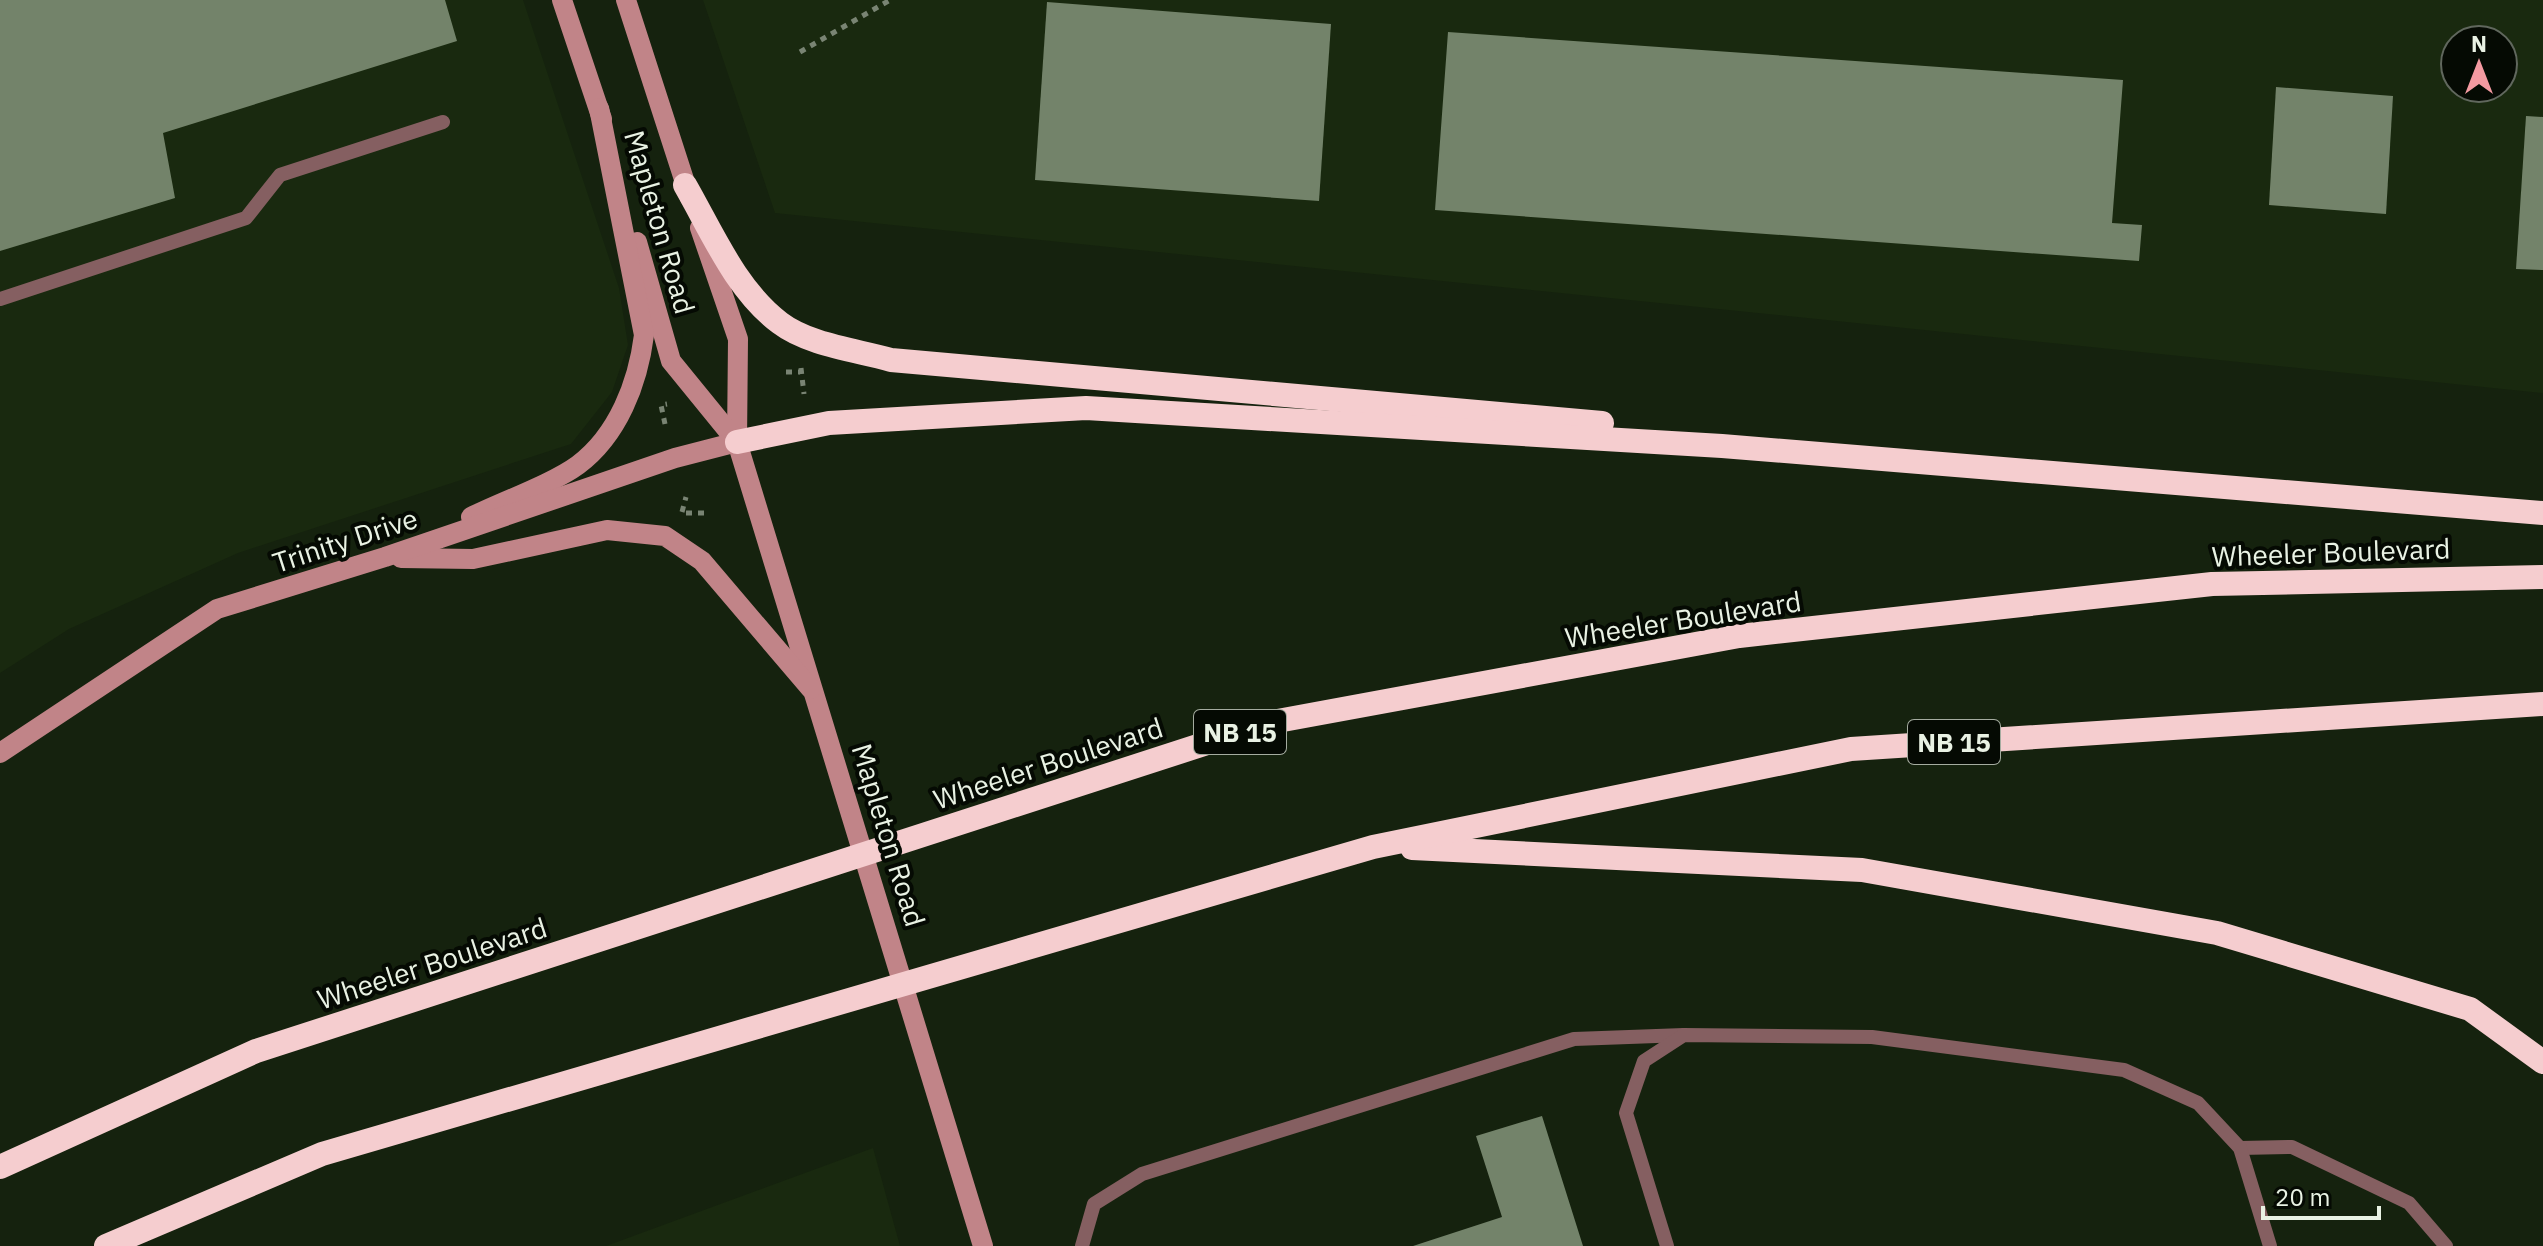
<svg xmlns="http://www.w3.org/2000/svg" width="2543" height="1246" font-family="'IBM Plex Sans',sans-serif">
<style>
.built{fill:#19290f;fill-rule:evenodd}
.building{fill:#73836a}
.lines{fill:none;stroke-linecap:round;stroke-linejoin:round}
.path{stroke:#798473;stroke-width:5;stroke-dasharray:6 6;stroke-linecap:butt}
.lane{stroke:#855f61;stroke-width:14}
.secondary{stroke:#c18488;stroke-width:20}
.highway{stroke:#f5cdcf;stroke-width:24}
.labels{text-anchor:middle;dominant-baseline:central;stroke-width:8;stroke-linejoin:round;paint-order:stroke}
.shield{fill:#050a03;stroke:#a5aca0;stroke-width:2}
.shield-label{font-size:26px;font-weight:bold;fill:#e9f2e4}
.street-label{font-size:28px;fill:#e9f2e4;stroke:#050a03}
</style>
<rect width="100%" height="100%" fill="#15220e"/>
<g class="built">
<polygon points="0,0 523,0 619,288 628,345 612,392 571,444 238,553 69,629 0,673"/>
<path d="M703 0H2543V393L775 213ZM2455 40H2503V88H2455Z"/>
<polygon points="873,1148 900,1246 606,1246"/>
</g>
<g class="building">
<polygon points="0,0 445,0 457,41 163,133 175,198 0,251"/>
<polygon points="1047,2 1331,24 1319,201 1035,180"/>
<polygon points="1448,32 2123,80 2112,223 2142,225 2139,261 1435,210"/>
<polygon points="2276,87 2393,96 2386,214 2269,205"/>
<polygon points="2526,116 2543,117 2543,270 2516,269"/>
<polygon points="1542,1116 1583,1246 1413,1246 1502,1217 1476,1136"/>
</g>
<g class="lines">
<g class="path">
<polyline points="800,52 890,0"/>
<polyline points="801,368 804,394"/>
<polyline points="786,372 800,372"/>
<polyline points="665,424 661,405 667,404"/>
<polyline points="682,512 686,497"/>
<polyline points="686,513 706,513"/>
</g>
<g class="lane">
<polyline points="0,299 246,218 280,175 443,122"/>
<polyline points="2240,1148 2292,1147 2409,1203 2446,1246"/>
<polyline points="1082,1246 1094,1204 1142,1174 1574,1039 1684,1035"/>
<polyline points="1667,1246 1626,1113 1644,1061 1684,1035 1872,1037 2124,1070 2198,1103 2240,1148 2270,1246"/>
</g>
<g class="secondary">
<polyline points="562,0 602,119"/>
<polyline points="626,0 690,198"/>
<polyline points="700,228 738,339 737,442 983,1246"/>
<polyline points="637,242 671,361 737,442"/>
<path d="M471 517C501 502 552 484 578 465 618 435 638 383 644 335L599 108"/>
<polyline points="401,558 473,559 607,530 665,536 702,561 811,689"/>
<polyline points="0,753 217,609 385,557 675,458 737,442"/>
</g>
<g class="highway">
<path d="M685 185C712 232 736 290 780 323 809 345 856 350 891 360L1602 423"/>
<polyline points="737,442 829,423 1086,408 1722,446 2543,513"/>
<polyline points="1412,848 1862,870 2217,933 2470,1009 2543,1062"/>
<polyline points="0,1167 256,1051 1272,722 1739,636 2212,584 2543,577"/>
<polyline points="106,1246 322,1154 1373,847 1851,749 2543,704"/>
</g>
</g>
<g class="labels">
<g class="shield">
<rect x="1194" y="710" width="92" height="44" rx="6"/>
<rect x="1908" y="720" width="92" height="44" rx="6"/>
</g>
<g class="shield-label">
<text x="1240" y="732">NB 15</text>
<text x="1954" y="742">NB 15</text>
</g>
<g class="street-label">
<text transform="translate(660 222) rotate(74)">Mapleton Road</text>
<text transform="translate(345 540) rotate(-18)">Trinity Drive</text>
<text transform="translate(2331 552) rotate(-2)">Wheeler Boulevard</text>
<text transform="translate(1683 619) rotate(-9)">Wheeler Boulevard</text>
<text transform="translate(1048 763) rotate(-18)">Wheeler Boulevard</text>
<text transform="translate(889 835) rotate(73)">Mapleton Road</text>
<text transform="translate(432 963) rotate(-18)">Wheeler Boulevard</text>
</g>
</g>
<g transform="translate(2479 64)"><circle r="38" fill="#050a03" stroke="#60675d" stroke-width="2"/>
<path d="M0-6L14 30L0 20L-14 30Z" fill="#f49aa1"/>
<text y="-12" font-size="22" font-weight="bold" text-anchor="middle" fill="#e9f2e4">N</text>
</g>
<path d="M2263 1206v12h116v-12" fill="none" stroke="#e9f2e4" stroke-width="4"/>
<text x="2275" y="1206" font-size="24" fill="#e9f2e4" stroke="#050a03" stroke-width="6" paint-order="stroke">20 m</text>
</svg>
